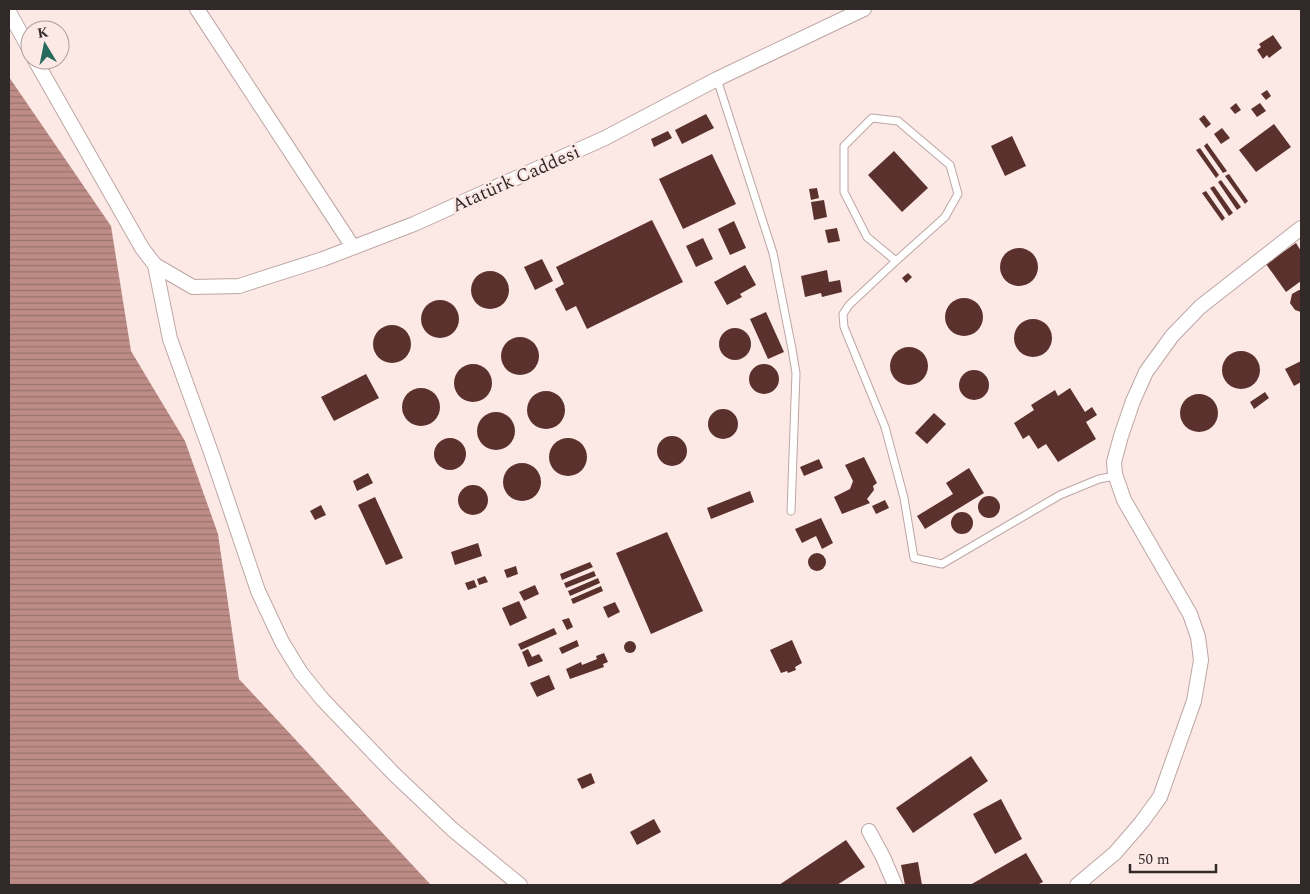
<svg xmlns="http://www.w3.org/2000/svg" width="1310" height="894" font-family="Spectral,serif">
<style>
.water{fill:url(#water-rules)}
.building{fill:#5b312d}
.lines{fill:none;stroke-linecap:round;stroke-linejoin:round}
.lane-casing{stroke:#bca6a3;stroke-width:9}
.street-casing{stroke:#bca6a3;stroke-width:16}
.lane{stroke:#fff;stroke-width:7}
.street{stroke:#fff;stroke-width:14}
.labels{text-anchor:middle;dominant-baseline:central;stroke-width:5;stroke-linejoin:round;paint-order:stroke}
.street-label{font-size:19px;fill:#322a29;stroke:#fce9e6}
</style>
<defs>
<pattern id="water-rules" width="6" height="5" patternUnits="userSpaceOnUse" patternTransform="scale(1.25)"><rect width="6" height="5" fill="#bd8c86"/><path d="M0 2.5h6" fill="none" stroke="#9a736e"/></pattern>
</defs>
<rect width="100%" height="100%" fill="#fce9e6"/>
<polygon class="water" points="9,77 111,226 131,351 185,441 218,534 239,679 431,885 9,885"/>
<g class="building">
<polygon points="1273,35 1282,48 1269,58 1267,55 1263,59 1257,50 1261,47 1259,44"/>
<polygon points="1267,90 1271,96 1266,100 1261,94"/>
<polygon points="1236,103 1241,110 1235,114 1230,108"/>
<polygon points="1260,103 1266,111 1257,117 1251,109"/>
<polygon points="706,114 714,128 682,144 675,130"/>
<polygon points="1204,115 1211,124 1206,128 1199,119"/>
<polygon points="1274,124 1291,147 1256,172 1239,150"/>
<polygon points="1222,128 1230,138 1221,144 1214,134"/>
<polygon points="668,131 672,138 654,147 651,139"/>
<polygon points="1012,136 1026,166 1005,176 991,146"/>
<polygon points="1207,143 1227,171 1223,173 1204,146"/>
<polygon points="1200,148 1219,175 1216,178 1196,150"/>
<polygon points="894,151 928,188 902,212 868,175"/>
<polygon points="712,154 736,204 683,229 659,179"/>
<polygon points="1229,174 1248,201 1245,204 1225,176"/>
<polygon points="1221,180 1241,207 1237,210 1218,182"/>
<polygon points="1214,186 1233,213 1229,216 1210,188"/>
<polygon points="817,188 819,198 811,200 809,189"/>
<polygon points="1206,191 1225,218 1222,221 1202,193"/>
<polygon points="824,200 827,217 814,220 811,202"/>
<polygon points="652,220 683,282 587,329 576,306 566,311 555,289 564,284 556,267"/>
<polygon points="734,221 746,248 730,255 718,229"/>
<polygon points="837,228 840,241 828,243 825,230"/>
<polygon points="703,238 713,259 696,267 686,246"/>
<polygon points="1296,243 1301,251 1301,281 1286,292 1266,264"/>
<circle cx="1019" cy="267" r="19"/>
<polygon points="542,259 553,281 535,290 524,267"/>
<polygon points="745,265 756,285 740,294 742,297 727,305 714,282"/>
<polygon points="827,270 829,282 840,280 842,292 822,297 821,293 805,297 801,276"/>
<circle cx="490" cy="290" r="19"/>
<polygon points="908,273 912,277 906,283 902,278"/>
<polygon points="1299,290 1301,290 1301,312 1295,310 1290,303 1292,294"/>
<circle cx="964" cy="317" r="19"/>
<circle cx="440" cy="319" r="19"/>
<polygon points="766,312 784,352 768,359 750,319"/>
<circle cx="1033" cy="338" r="19"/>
<circle cx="392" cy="344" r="19"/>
<circle cx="735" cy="344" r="16"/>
<circle cx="520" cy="356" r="19"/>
<circle cx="909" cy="366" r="19"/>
<circle cx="1241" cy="370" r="19"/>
<polygon points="1301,361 1301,382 1294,386 1285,369"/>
<circle cx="764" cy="379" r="15"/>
<circle cx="473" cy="383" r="19"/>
<circle cx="974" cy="385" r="15"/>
<polygon points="366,374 379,398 334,421 321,397"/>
<polygon points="1070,388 1085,412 1092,407 1097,415 1086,422 1096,439 1058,462 1046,444 1038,449 1029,435 1023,439 1014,423 1034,410 1031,405 1055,390 1058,396"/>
<circle cx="421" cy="407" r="19"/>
<circle cx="546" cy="410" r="19"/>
<polygon points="1265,392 1269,398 1254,409 1250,402"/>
<circle cx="1199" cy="413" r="19"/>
<circle cx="723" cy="424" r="15"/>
<circle cx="496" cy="431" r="19"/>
<polygon points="934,413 946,424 927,444 915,433"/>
<circle cx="672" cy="451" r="15"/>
<circle cx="450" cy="454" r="16"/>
<circle cx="568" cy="457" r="19"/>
<polygon points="864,457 877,483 873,486 874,490 867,499 870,503 842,514 834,497 850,489 853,481 845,465"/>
<polygon points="819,459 823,468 804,476 800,467"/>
<circle cx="522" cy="482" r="19"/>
<polygon points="969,468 984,493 925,529 917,516 953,494 946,483"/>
<polygon points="368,473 373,483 357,491 353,481"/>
<circle cx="473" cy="500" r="15"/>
<polygon points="750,491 754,502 711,519 707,508"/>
<circle cx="989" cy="507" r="11"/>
<polygon points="375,497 403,558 386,565 358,505"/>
<polygon points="885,500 889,508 876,514 872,506"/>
<polygon points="321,505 326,515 315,520 310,511"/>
<circle cx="962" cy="523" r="11"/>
<polygon points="821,518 833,543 822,549 816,536 802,543 795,529"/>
<polygon points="667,532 703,611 651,634 616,553"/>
<polygon points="478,543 482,556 455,565 451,552"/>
<circle cx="817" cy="562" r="9"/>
<polygon points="590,562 593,567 562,580 560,574"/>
<polygon points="516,566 518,574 507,578 504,570"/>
<polygon points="594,571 596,576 566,588 564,583"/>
<polygon points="485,576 488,582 479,585 477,579"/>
<polygon points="598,578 600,583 570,596 568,591"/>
<polygon points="474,580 477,587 468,590 465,583"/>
<polygon points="535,585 539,594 524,601 519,592"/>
<polygon points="601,586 603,591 573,604 571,599"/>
<polygon points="519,601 527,618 510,626 502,608"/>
<polygon points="615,602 620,612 608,618 603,607"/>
<polygon points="569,618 573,627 567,630 562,620"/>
<polygon points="554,628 557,634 521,650 518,644"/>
<polygon points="577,640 579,646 562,654 559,648"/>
<polygon points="792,640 802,663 795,667 796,670 788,673 787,671 781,673 770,650"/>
<circle cx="630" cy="647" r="6"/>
<polygon points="528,649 532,657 539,654 543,661 528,667 522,652"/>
<polygon points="604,653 608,662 603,664 604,667 570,679 566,669 581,662 582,665 597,659 596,656"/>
<polygon points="549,675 555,689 537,697 530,683"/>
<polygon points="971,756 988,781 913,833 896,808"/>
<polygon points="591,773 595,783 582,789 577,779"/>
<polygon points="1001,799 1022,839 995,854 973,814"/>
<polygon points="654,819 661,832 637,845 630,832"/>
<polygon points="846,840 865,867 837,885 779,885"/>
<polygon points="1026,853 1043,882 1037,885 970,885"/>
<polygon points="918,862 922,885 905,885 901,865"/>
</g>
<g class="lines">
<defs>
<g id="lane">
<polyline points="717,79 773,253 792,349 796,373 791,511"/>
<polyline points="896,261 867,237 844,192 844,146 872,118 898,121 950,165 958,194 945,217 896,261 849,305 843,314 844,327 885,427 904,498 914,558 942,564 1060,495 1099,479 1115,476"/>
</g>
<g id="street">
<polyline points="197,9 353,247"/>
<polyline points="9,12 30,50"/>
<polyline points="35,60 142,248 155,265 170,339 212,455 258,591 282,642 301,673 323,700 394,774 452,829 520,885"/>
<polyline points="155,265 193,287 239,286 323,259 414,224 605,138 717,79 864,9"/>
<polyline points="869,831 883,857 895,885"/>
<polyline points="1077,885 1115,853 1141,823 1160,797 1194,701 1201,660 1198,637 1190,614 1124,500 1115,474 1114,462 1121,436 1133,401 1146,372 1172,336 1200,307 1301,228"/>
</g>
</defs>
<use href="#lane" class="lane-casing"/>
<use href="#street" class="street-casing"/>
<use href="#lane" class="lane"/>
<use href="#street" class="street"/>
</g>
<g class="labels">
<g class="street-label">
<text transform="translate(516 179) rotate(-24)">Atatürk Caddesi</text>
</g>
</g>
<rect width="1310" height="894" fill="none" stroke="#322a29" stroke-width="20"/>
<g transform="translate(45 45) rotate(350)"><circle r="24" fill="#fce9e6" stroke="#ab9d9a"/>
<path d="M0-4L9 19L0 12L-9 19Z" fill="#266a5b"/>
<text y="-8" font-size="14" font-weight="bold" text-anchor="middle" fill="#322a29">K</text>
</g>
<path d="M1130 864v8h86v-8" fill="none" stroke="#322a29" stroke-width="2.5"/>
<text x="1138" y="864" font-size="15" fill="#322a29" stroke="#fce9e6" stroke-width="4" paint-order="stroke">50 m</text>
</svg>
